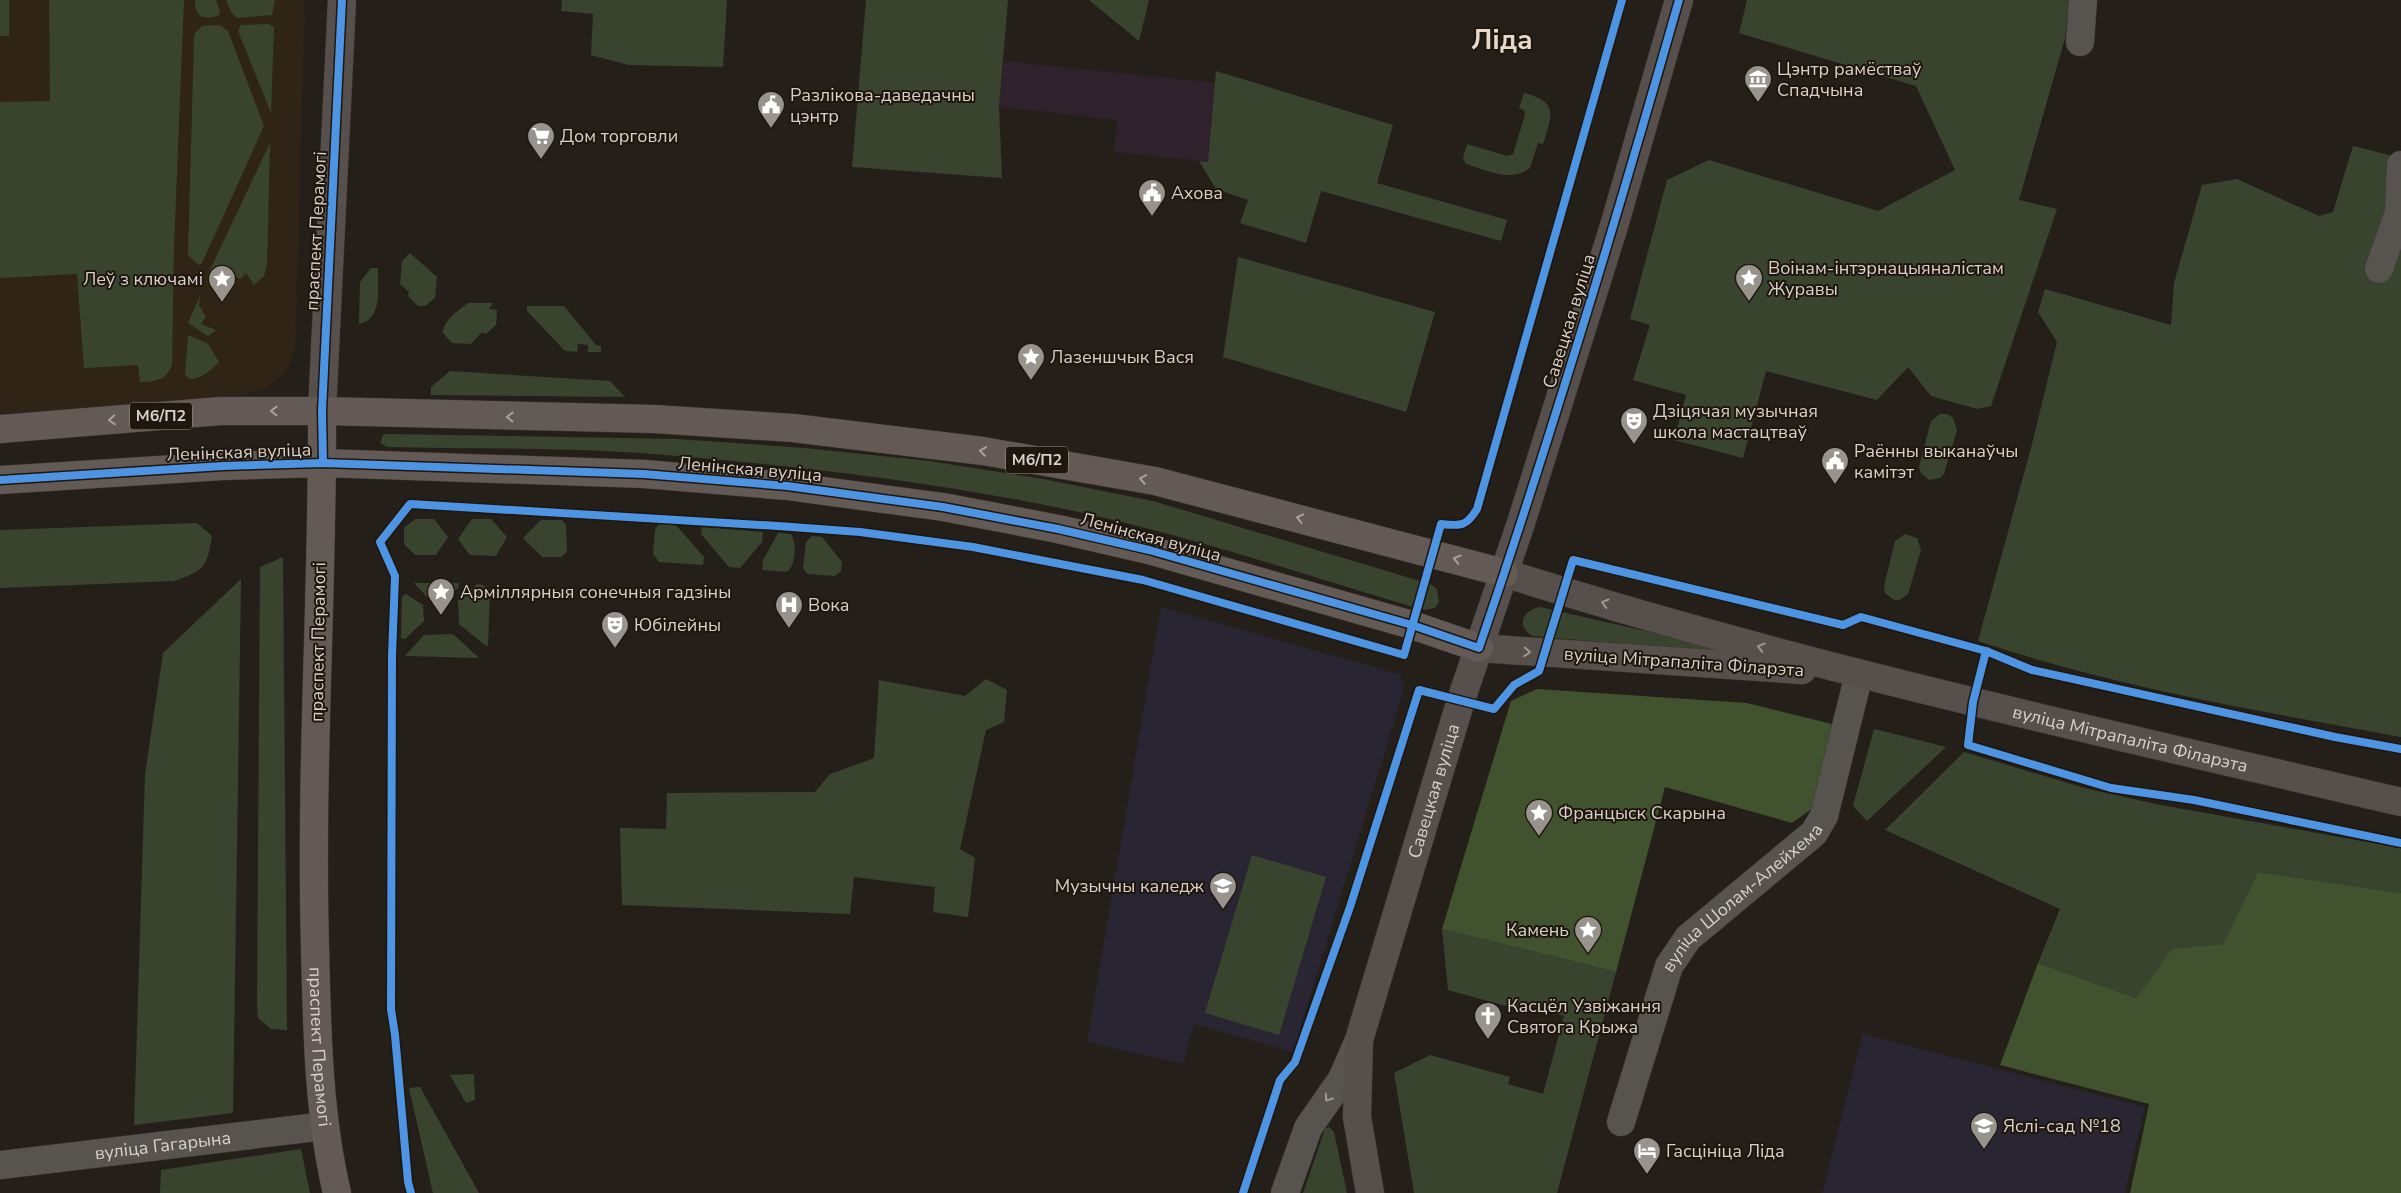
<svg xmlns="http://www.w3.org/2000/svg" width="2401" height="1193" font-family="'Nunito Sans',sans-serif">
<style>
.built{fill:#302417}
.industrial{fill:#2f222c}
.education{fill:#292532}
.green{fill:#39442e}
.forest{fill:#40532e}
.lines{fill:none;stroke-linecap:round;stroke-linejoin:round}
.minor-casing{stroke:#3d3935;stroke-width:29}
.secondary-casing{stroke:#3d3935;stroke-width:29}
.primary-casing{stroke:#3d3935;stroke-width:29}
.minor{stroke:#57534f;stroke-width:28}
.secondary{stroke:#564f4b;stroke-width:28}
.primary{stroke:#645a55;stroke-width:28}
.cycleway-casing{stroke:#1f160d;stroke-width:11}
.cycleway{stroke:#4d94e3;stroke-width:8}
.oneway{stroke:#a9a19c}
.oneway2{stroke:#9d9691}
.oneway3{stroke:#9d9893}
.labels{text-anchor:middle;dominant-baseline:central;stroke-width:4;stroke-linejoin:round;paint-order:stroke}
.shield{fill:#1f160d;stroke:#a09992;stroke-width:1}
.shield-label{font-size:16px;font-weight:bold;fill:#d7d1cb}
.poi-label{font-size:18px;fill:#d7d1cb;stroke:#1f160d;text-anchor:start}
.street-label{font-size:18px;fill:#d7d1cb;stroke:#1f160d}
.town-label{font-size:28px;font-weight:bold;fill:#e7dacd;stroke:#1f160d}
</style>
<rect width="100%" height="100%" fill="#251f1a"/>
<polygon class="built" points="0,0 305,0 295,349 286,373 266,388 238,396 0,414"/>
<polygon class="industrial" points="1004,61 1216,83 1208,162 1114,152 1117,120 999,107"/>
<g class="education">
<polygon points="1161,607 1399,674 1405,686 1293,1052 1194,1024 1183,1064 1087,1042"/>
<polygon points="1863,1034 2145,1107 2125,1193 1822,1193"/>
</g>
<g class="green">
<rect x="0" y="0" width="9" height="36"/>
<path d="M49 0H184L174 247 172 364C167 380 156 382 140 382L138 365 84 368 77 274 0 278V102L50 101Z"/>
<path d="M195 0H216L220 11 219 15C203 21 195 17 195 0Z"/>
<polygon points="226,0 275,0 272,15 237,18 231,12"/>
<polygon points="562,0 727,0 723,67 629,65 591,55 593,14 561,11"/>
<polygon points="866,0 1008,0 999,107 1002,178 852,167"/>
<polygon points="1089,0 1149,0 1139,41"/>
<polygon points="1747,0 2069,0 2065,38 2019,200 2057,209 1991,406 1977,409 1931,396 1908,367 1877,400 1766,371 1743,458 1674,440 1686,395 1633,380 1650,325 1630,319 1667,180 1709,160 1878,211 1955,170 1916,86 1739,33"/>
<polygon points="268,24 274,27 271,113 238,31 241,25"/>
<polygon points="220,25 228,31 264,126 202,263 199,265 188,255 194,38 195,33 202,26"/>
<polygon points="1216,71 1393,125 1377,183 1507,220 1501,241 1321,191 1306,243 1240,223 1248,200 1216,189 1199,161 1208,162"/>
<path d="M1524 93C1559 102 1552 115 1543 144L1538 143 1530 168C1511 183 1486 170 1466 164L1463 158 1467 144 1507 156 1513 154 1525 115 1524 110 1519 108Z"/>
<polygon points="270,143 267,265 264,276 254,285 246,273 241,279 223,273 211,277 208,274"/>
<path d="M2353 146 2401 158V737C2259 711 2115 687 1978 641L2031 448 2057 342 2038 312 2045 289 2171 325 2174 283 2202 185 2237 179 2319 216 2333 212Z"/>
<polygon points="410,253 437,277 435,298 425,306 418,306 408,296 409,292 400,284 402,261"/>
<polygon points="1238,257 1435,312 1406,412 1223,357"/>
<path d="M371 268H378C377 287 384 319 359 324L360 282Z"/>
<polygon points="200,296 199,305 206,317 201,324 216,330 208,336 188,323"/>
<path d="M468 303H493L489 309 497 310 496 325 486 334 482 332 471 344 452 343 443 333C444 319 458 311 468 303Z"/>
<polygon points="527,306 564,306 596,345 601,346 601,352 588,352 588,345 578,344 577,352 565,351 527,311"/>
<path d="M188 336H191L208 344 219 362C211 370 200 380 189 379L185 374Z"/>
<polygon points="450,371 610,381 625,397 431,395 431,387"/>
<polygon points="1940,414 1947,414 1953,418 1957,430 1944,474 1940,478 1929,480 1921,473 1919,467 1931,421"/>
<path d="M387 434 677 439 805 448 929 461 1043 479 1153 501 1430 584 1437 589 1439 602 1435 608 1423 610C1296 572 1170 529 1040 504 921 481 799 466 678 456 581 447 483 449 387 447L380 443 383 435Z"/>
<polygon points="415,519 434,519 448,537 436,555 415,555 404,544 404,528"/>
<polygon points="472,519 491,519 507,537 496,556 470,555 458,539"/>
<polygon points="541,520 562,520 566,525 567,552 561,557 542,557 523,538"/>
<path d="M197 523 212 536C207 568 203 571 174 581L0 588V530Z"/>
<polygon points="659,523 675,524 704,557 703,565 659,562 653,554 655,530"/>
<polygon points="702,527 763,532 762,542 740,568 729,567 701,534"/>
<path d="M778 533 791 534C797 545 796 564 787 572L762 570 763 560Z"/>
<polygon points="1905,534 1917,538 1921,550 1908,594 1900,600 1894,600 1885,593 1884,586 1895,541"/>
<polygon points="812,536 822,537 842,562 841,571 835,576 807,574 803,568 806,542"/>
<polygon points="283,557 287,1030 271,1029 258,1018 257,1006 260,567"/>
<polygon points="241,579 233,1113 134,1125 145,774 163,653"/>
<polygon points="414,583 459,583 458,588 445,599 429,599"/>
<polygon points="477,584 483,585 490,590 488,645 486,646 459,624 458,600"/>
<polygon points="406,594 423,605 424,621 405,639 401,638 402,597"/>
<path d="M1540 607 1751 655 1532 636C1516 625 1522 611 1540 607Z"/>
<polygon points="453,634 479,658 405,656 424,635"/>
<polygon points="986,679 1007,690 1004,722 986,730 960,849 975,858 968,917 933,912 935,887 854,877 850,914 622,905 620,828 666,829 667,793 815,792 830,774 874,758 879,680 965,696"/>
<polygon points="1874,729 1946,747 1867,821 1853,806"/>
<polygon points="1964,752 2088,789 2161,805 2401,848 2401,893 2258,872 2223,944 2172,950 2136,998 2038,963 2060,909 1885,830"/>
<polygon points="1252,855 1326,877 1279,1035 1205,1013"/>
<polygon points="1442,929 1616,972 1557,1193 1414,1193 1394,1073 1430,1055 1510,1077 1508,1084 1543,1094 1564,1016 1530,1006 1528,1012 1448,990"/>
<polygon points="474,1074 475,1100 466,1103 450,1075"/>
<polygon points="420,1087 479,1193 433,1193 409,1088"/>
<polygon points="1329,1127 1334,1132 1347,1193 1303,1193 1325,1129"/>
<polygon points="301,1149 310,1193 160,1193 161,1170"/>
</g>
<g class="forest">
<polygon points="1537,689 1747,703 1832,724 1813,808 1792,823 1665,787 1616,972 1442,929 1511,701"/>
<polygon points="2258,872 2401,893 2401,1193 2130,1193 2149,1104 2000,1065 2038,963 2136,998 2172,949 2223,944"/>
</g>
<g class="lines">
<defs>
<g id="minor">
<polyline points="2080,42 2083,0"/>
<polyline points="2379,269 2399,212 2401,165"/>
<path id="s1" d="M1621 1122 1669 966 1688 938 1814 833 1824 816 1859 674"/>
<path id="s2" d="M0 1165 325 1126"/>
<polyline points="1285,1193 1308,1128 1342,1079 1359,1040"/>
</g>
<g id="secondary">
<polyline points="322,411 342,0"/>
<path id="s3" d="M1504 573C1798 666 2101 732 2401 802"/>
<polyline points="1479,648 1802,670"/>
<path id="s4" d="M1370 1193 1357 1117 1359 1040 1461 700 1521 523 1614 226 1679 0"/>
</g>
<g id="primary">
<path id="s5" d="M322 411C323 590 310 768 315 947 317 1029 318 1112 337 1193"/>
<polyline points="0,429 221,411 322,411 654,419 793,428 983,451 1155,481 1504,573"/>
<polyline points="0,480 223,466 323,463 644,474 787,486 943,507 1058,529 1149,550 1412,625 1479,648"/>
</g>
</defs>
<use href="#minor" class="minor-casing"/>
<use href="#secondary" class="secondary-casing"/>
<use href="#primary" class="primary-casing"/>
<use href="#minor" class="minor"/>
<use href="#secondary" class="secondary"/>
<use href="#primary" class="primary"/>
<defs>
<g id="cycleway">
<polyline points="323,463 322,411 342,0"/>
<path d="M0 480 223 466 323 463 644 474 787 486 943 507 1058 529 1149 550 1412 625 1479 648C1552 434 1617 218 1679 0"/>
<polyline points="1986,651 1973,702 1968,745 2111,788 2194,800 2401,843"/>
<path d="M411 1193 408 1182 395 1035 391 1009 392 656 395 576 380 542 410 504 778 526 860 532 973 547 1143 580 1404 655 1441 524C1461 526 1466 527 1477 509L1622 0"/>
<polyline points="1243,1193 1280,1080 1295,1062 1350,907 1419,690 1494,709 1514,685 1539,671 1573,560 1843,625 1861,617 1986,651 2032,670 2335,737 2401,749"/>
</g>
</defs>
<use href="#cycleway" class="cycleway-casing"/>
<use href="#cycleway" class="cycleway"/>
</g>
<defs><path id="oneway-chevron" d="M-2-3.5L2.5 0L-2 3.5" fill="none" stroke-width="1.6" stroke-linecap="round" stroke-linejoin="round" transform="scale(1.25)"/></defs>
<g class="oneway">
<use href="#oneway-chevron" transform="translate(274 411) rotate(180)"/>
<use href="#oneway-chevron" transform="translate(510 417) rotate(-179)"/>
<use href="#oneway-chevron" transform="translate(112 420) rotate(175)"/>
<use href="#oneway-chevron" transform="translate(983 451) rotate(-172)"/>
<use href="#oneway-chevron" transform="translate(1143 479) rotate(-170)"/>
<use href="#oneway-chevron" transform="translate(1300 518) rotate(-166)"/>
<use href="#oneway-chevron" transform="translate(1457 559) rotate(-164)"/>
</g>
<g class="oneway2">
<use href="#oneway-chevron" transform="translate(1605 603) rotate(-164)"/>
<use href="#oneway-chevron" transform="translate(1761 647) rotate(-164)"/>
<use href="#oneway-chevron" transform="translate(1527 652) rotate(4)"/>
</g>
<use class="oneway3" href="#oneway-chevron" transform="translate(1328 1098) rotate(125)"/>
<defs>
<symbol id="museum-pin" viewBox="-11 -11 22 30"><path d="M0 17L-7.5 6A9.5 9.5 0 1 1 7.5 6Z" fill="#99938d" stroke="#1f160d"/><path d="M0-6L6-3V-2H-6V-3ZM-5-1h2V3h-2ZM-1-1h2V3h-2ZM3-1h2V3H3ZM-6 4H6V6H-6Z" fill="#fff"/></symbol>
<symbol id="civic-pin" viewBox="-11 -11 22 30"><path d="M0 17L-7.5 6A9.5 9.5 0 1 1 7.5 6Z" fill="#99938d" stroke="#1f160d"/><path d="M-.6-6.5H3V-4.5H.6V-3L4-1V1h2V6H-6V1h2V-1L-.6-3ZM-1.2 2.5V6h2.4V2.5Z" fill="#fff"/></symbol>
<symbol id="supermarket-pin" viewBox="-11 -11 22 30"><path d="M0 17L-7.5 6A9.5 9.5 0 1 1 7.5 6Z" fill="#99938d" stroke="#1f160d"/><path d="M-6-5.5h2.5l.6 2H6L4.5 2H-2.5L-4.4-4H-6ZM-1.5 3.2a1.3 1.3 0 1 0 .1 0ZM3 3.2a1.3 1.3 0 1 0 .1 0Z" fill="#fff"/></symbol>
<symbol id="sight-pin" viewBox="-11 -11 22 30"><path d="M0 17L-7.5 6A9.5 9.5 0 1 1 7.5 6Z" fill="#99938d" stroke="#1f160d"/><path d="M0-6L1.8-2.2L6-1.7L2.9 1.2L3.7 5.4L0 3.3L-3.7 5.4L-2.9 1.2L-6-1.7L-1.8-2.2Z" fill="#fff"/></symbol>
<symbol id="theatre-pin" viewBox="-11 -11 22 30"><path d="M0 17L-7.5 6A9.5 9.5 0 1 1 7.5 6Z" fill="#99938d" stroke="#1f160d"/><path d="M-5-5.5Q0-4 5-5.5V0Q5 5 0 6Q-5 5-5 0ZM-3.3-2.5H-1v1.5H-3.3ZM1-2.5H3.3v1.5H1ZM-2.8 1Q0 5.5 2.8 1Z" fill="#fff"/></symbol>
<symbol id="hospital-pin" viewBox="-11 -11 22 30"><path d="M0 17L-7.5 6A9.5 9.5 0 1 1 7.5 6Z" fill="#99938d" stroke="#1f160d"/><path d="M-5-5h3v3.5h4V-5h3V5h-3V1.5h-4V5h-3Z" fill="#fff"/></symbol>
<symbol id="university-pin" viewBox="-11 -11 22 30"><path d="M0 17L-7.5 6A9.5 9.5 0 1 1 7.5 6Z" fill="#99938d" stroke="#1f160d"/><path d="M0-5L7-2L0 1L-7-2ZM-4 1L0 2.5L4 1V4Q0 6-4 4Z" fill="#fff"/></symbol>
<symbol id="church-pin" viewBox="-11 -11 22 30"><path d="M0 17L-7.5 6A9.5 9.5 0 1 1 7.5 6Z" fill="#99938d" stroke="#1f160d"/><path d="M-1.2-6h2.4v3.5h3.3v2.4h-3.3V6h-2.4V-.1h-3.3v-2.4h3.3Z" fill="#fff"/></symbol>
<symbol id="school-pin" viewBox="-11 -11 22 30"><path d="M0 17L-7.5 6A9.5 9.5 0 1 1 7.5 6Z" fill="#99938d" stroke="#1f160d"/><path d="M0-5L7-2L0 1L-7-2ZM-4 1L0 2.5L4 1V4Q0 6-4 4Z" fill="#fff"/></symbol>
<symbol id="hotel-pin" viewBox="-11 -11 22 30"><path d="M0 17L-7.5 6A9.5 9.5 0 1 1 7.5 6Z" fill="#99938d" stroke="#1f160d"/><path d="M-6-4.5h1.5V1H6V5H4.5V3h-9V5H-6ZM-4 0a1.8 1.8 0 1 1 3.6 0ZM.5 0V-2.5h3Q6-2.5 6 0Z" fill="#fff"/></symbol>
</defs>
<g fill-rule="evenodd">
<use href="#museum-pin" x="1742" y="63" width="32" height="43"/>
<use href="#civic-pin" x="755" y="89" width="32" height="43"/>
<use href="#supermarket-pin" x="525" y="120" width="32" height="43"/>
<use href="#civic-pin" x="1136" y="177" width="32" height="43"/>
<use href="#sight-pin" x="1733" y="262" width="32" height="43"/>
<use href="#sight-pin" x="206" y="263" width="32" height="43"/>
<use href="#sight-pin" x="1015" y="341" width="32" height="43"/>
<use href="#theatre-pin" x="1618" y="405" width="32" height="43"/>
<use href="#civic-pin" x="1819" y="445" width="32" height="43"/>
<use href="#sight-pin" x="425" y="576" width="32" height="43"/>
<use href="#hospital-pin" x="773" y="589" width="32" height="43"/>
<use href="#theatre-pin" x="599" y="609" width="32" height="43"/>
<use href="#sight-pin" x="1523" y="797" width="32" height="43"/>
<use href="#university-pin" x="1207" y="870" width="32" height="43"/>
<use href="#sight-pin" x="1572" y="914" width="32" height="43"/>
<use href="#church-pin" x="1472" y="1000" width="32" height="43"/>
<use href="#school-pin" x="1968" y="1110" width="32" height="43"/>
<use href="#hotel-pin" x="1631" y="1135" width="32" height="43"/>
</g>
<g class="labels">
<g class="shield">
<rect x="130" y="402.5" width="62" height="27" rx="4"/>
<rect x="1006" y="446.5" width="62" height="27" rx="4"/>
</g>
<g class="shield-label">
<text x="161" y="416">М6/П2</text>
<text x="1037" y="460">М6/П2</text>
</g>
<g class="poi-label">
<text x="1777" y="69">Цэнтр рамёстваў<tspan x="1777" dy="21">Спадчына</tspan></text>
<text x="790" y="95">Разлікова-даведачны<tspan x="790" dy="21">цэнтр</tspan></text>
<text x="560" y="136">Дом торговли</text>
<text x="1171" y="193">Ахова</text>
<text x="1768" y="268">Воінам-інтэрнацыяналістам<tspan x="1768" dy="21">Журавы</tspan></text>
<text x="203" y="279" text-anchor="end">Леў з ключамі</text>
<text x="1050" y="357">Лазеншчык Вася</text>
<text x="1653" y="411">Дзіцячая музычная<tspan x="1653" dy="21">школа мастацтваў</tspan></text>
<text x="1854" y="451">Раённы выканаўчы<tspan x="1854" dy="21">камітэт</tspan></text>
<text x="460" y="592">Арміллярныя сонечныя гадзіны</text>
<text x="808" y="605">Вока</text>
<text x="634" y="625">Юбілейны</text>
<text x="1558" y="813">Францыск Скарына</text>
<text x="1204" y="886" text-anchor="end">Музычны каледж</text>
<text x="1569" y="930" text-anchor="end">Камень</text>
<text x="1507" y="1006">Касцёл Узвіжання<tspan x="1507" dy="21">Святога Крыжа</tspan></text>
<text x="2003" y="1126">Яслі-сад №18</text>
<text x="1666" y="1151">Гасцініца Ліда</text>
</g>
<g class="street-label">
<text transform="translate(316 231) rotate(-87)">праспект Перамогі</text>
<text transform="translate(1569 321) rotate(-73)">Савецкая вуліца</text>
<text transform="translate(239 452) rotate(-2)">Ленінская вуліца</text>
<text transform="translate(750 469) rotate(5)">Ленінская вуліца</text>
<text transform="translate(1151 537) rotate(15)">Ленінская вуліца</text>
<text transform="translate(318 642) rotate(-89)">праспект Перамогі</text>
<text transform="translate(1684 662) rotate(4)">вуліца Мітрапаліта Філарэта</text>
<text stroke="none"><textPath href="#s3" startOffset="648">вуліца Мітрапаліта Філарэта</textPath></text>
<text stroke="none"><textPath href="#s4" startOffset="414">Савецкая вуліца</textPath></text>
<text stroke="none"><textPath href="#s1" startOffset="264">вуліца Шолам-Алейхема</textPath></text>
<text stroke="none"><textPath href="#s5" startOffset="636">праспект Перамогі</textPath></text>
<text stroke="none"><textPath href="#s2" startOffset="164">вуліца Гагарына</textPath></text>
</g>
<g class="town-label">
<text x="1502" y="40">Ліда</text>
</g>
</g>
</svg>
